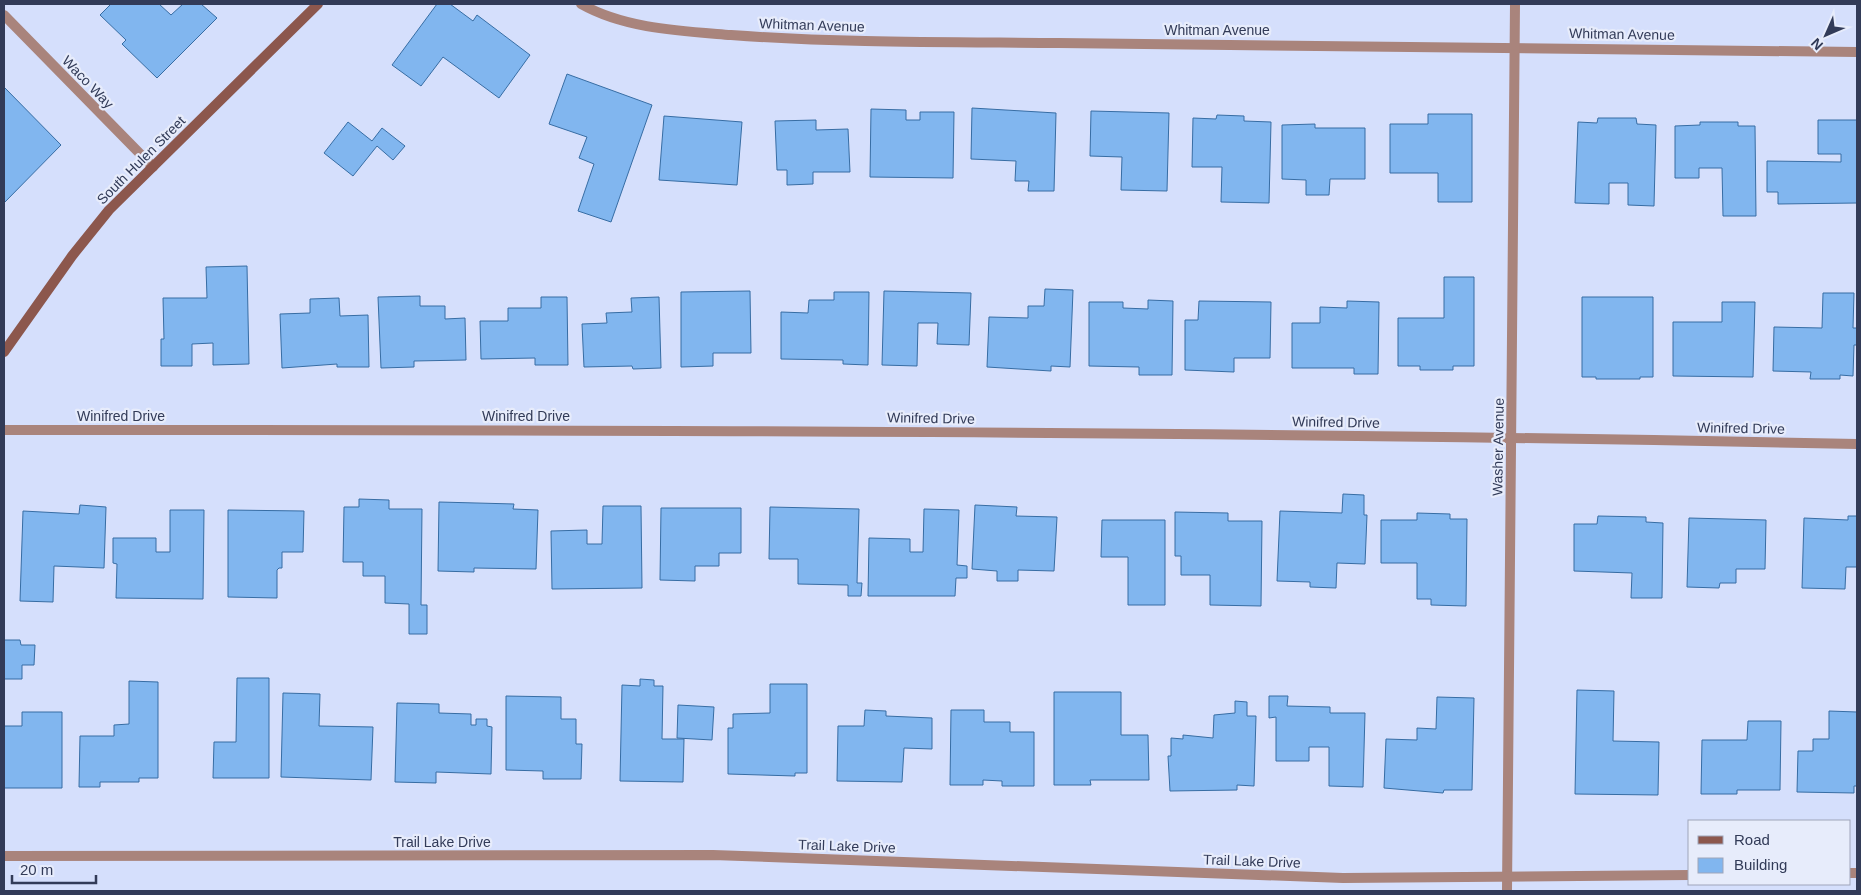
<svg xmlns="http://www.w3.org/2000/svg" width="1861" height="895" font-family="Helvetica,sans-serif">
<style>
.building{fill:#81b6ef;stroke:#376da4}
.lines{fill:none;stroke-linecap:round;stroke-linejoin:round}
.minor{stroke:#a9847c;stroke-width:10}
.tertiary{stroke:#a9847c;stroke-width:10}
.secondary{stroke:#8c574d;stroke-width:10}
.labels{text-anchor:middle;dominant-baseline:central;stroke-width:4.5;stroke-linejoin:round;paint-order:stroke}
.street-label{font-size:14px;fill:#323b58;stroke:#e7ecfb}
</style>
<rect width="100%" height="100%" fill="#d5dffc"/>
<g class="building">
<polygon points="111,4 159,4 171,15 183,4 201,4 217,18 157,78 122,44 126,40 100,15"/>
<polygon points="437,4 450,4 473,21 477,15 530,55 499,98 443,57 421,86 392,65"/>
<polygon points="567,74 652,105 611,222 578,211 594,164 579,158 587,137 549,124"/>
<polygon points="4,87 61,145 4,203"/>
<polygon points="972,108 1056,113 1054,191 1028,191 1029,181 1015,181 1016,161 971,159"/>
<polygon points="871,109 906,110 906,120 920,120 920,112 954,112 953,178 870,177"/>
<polygon points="1091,111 1169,113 1167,191 1121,190 1122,157 1090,156"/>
<polygon points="1428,114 1472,114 1472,202 1438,202 1438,173 1390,173 1390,124 1428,124"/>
<polygon points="1217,115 1244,116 1244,121 1271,122 1269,203 1221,202 1222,167 1192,167 1193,118 1216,119"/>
<polygon points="664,116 742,122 737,185 659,180"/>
<polygon points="1598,118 1636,118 1637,124 1656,125 1654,206 1628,205 1628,183 1609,183 1609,204 1575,203 1578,122 1597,123"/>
<polygon points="816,120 816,130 848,129 850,172 813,172 813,184 787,185 787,170 777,170 775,121"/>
<polygon points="1818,120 1857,120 1857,203 1778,204 1778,192 1767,192 1767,161 1841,162 1841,154 1818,154"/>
<polygon points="348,122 372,141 382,128 405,146 393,160 377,146 353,176 324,153"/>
<polygon points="1700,122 1738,122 1738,126 1755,126 1756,216 1723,216 1722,168 1699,168 1699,178 1675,178 1675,126 1700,125"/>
<polygon points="1315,124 1315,128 1365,128 1365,179 1330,179 1329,195 1306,195 1306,180 1282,179 1282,125"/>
<polygon points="247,266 249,364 213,365 213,343 192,344 192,366 161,366 161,339 164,339 163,298 207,298 206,267"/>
<polygon points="1444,277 1474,277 1474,366 1453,366 1453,370 1420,370 1420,366 1398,366 1398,318 1444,318"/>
<polygon points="1045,289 1073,290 1070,367 1051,366 1051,371 987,367 989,317 1028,318 1028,306 1044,306"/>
<polygon points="750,291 751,353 713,353 713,366 681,367 681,292"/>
<polygon points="884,291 971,293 969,345 937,344 938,323 918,323 917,366 882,365"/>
<polygon points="834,292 869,292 868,365 843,364 843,360 781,359 781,312 808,313 809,300 834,300"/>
<polygon points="1823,293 1854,293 1853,328 1857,328 1857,345 1854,345 1853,376 1840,375 1840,379 1810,379 1811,372 1773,371 1774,327 1822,328"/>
<polygon points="420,296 420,306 445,306 445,319 465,318 466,360 414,361 414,367 381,368 378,297"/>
<polygon points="541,297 567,297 568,365 535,365 535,358 481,359 480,321 508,321 508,308 541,308"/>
<polygon points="659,297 661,368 633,369 632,366 584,367 582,324 607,323 606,313 632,312 631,298"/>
<polygon points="1582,297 1653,297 1653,377 1640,377 1640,379 1596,379 1596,377 1582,377"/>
<polygon points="339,298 340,316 368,315 369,367 337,367 337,364 282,368 280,314 310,313 310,299"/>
<polygon points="1148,300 1173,301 1172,375 1139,375 1139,367 1089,366 1089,302 1123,302 1123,308 1148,309"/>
<polygon points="1199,301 1271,302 1270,358 1234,358 1234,372 1185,370 1185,320 1198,320"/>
<polygon points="1347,301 1379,302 1378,374 1354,374 1354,368 1292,368 1292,323 1320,323 1320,307 1347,308"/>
<polygon points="1722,302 1755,302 1753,377 1673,376 1673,322 1722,322"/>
<polygon points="1343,494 1364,495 1364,515 1367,515 1365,564 1337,563 1336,588 1310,587 1310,582 1277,581 1280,511 1342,513"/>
<polygon points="359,499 389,500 389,509 422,509 421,605 427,605 427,634 409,634 409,604 385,603 385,576 363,576 363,562 343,562 344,507 359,507"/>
<polygon points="439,502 514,504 513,509 538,510 536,569 474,568 474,572 438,571"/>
<polygon points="80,505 106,507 104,568 54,566 53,602 20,601 23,511 79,514"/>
<polygon points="975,505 1017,507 1016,516 1057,517 1054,571 1018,570 1018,581 997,581 997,571 972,569"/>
<polygon points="603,506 641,506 642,588 552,589 551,531 587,530 587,544 602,544"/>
<polygon points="770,507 859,509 857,583 862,583 861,596 848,596 848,585 798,584 798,559 769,559"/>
<polygon points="661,508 741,508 741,553 719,553 719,566 695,566 695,581 660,580"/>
<polygon points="924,509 959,510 957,565 967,566 967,578 956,578 955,596 868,596 869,538 910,539 910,552 923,552"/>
<polygon points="170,510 204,510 203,599 116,598 117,564 113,563 113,538 156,538 156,552 170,552"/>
<polygon points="228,510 304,511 303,552 282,552 282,568 279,568 277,570 277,598 228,597"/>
<polygon points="1175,512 1228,513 1228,521 1262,521 1261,606 1210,605 1210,575 1181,575 1181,556 1175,556"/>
<polygon points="1417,513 1450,514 1450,519 1467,519 1466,606 1431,605 1431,599 1417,599 1417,563 1381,563 1381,520 1417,520"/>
<polygon points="1598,516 1646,517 1646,522 1663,523 1662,598 1631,598 1632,573 1574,571 1574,524 1597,524"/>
<polygon points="1848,516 1857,516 1857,567 1846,567 1845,589 1802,588 1804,518 1848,520"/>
<polygon points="1689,518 1766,520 1765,569 1736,569 1736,583 1720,583 1719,588 1687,587"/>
<polygon points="1102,520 1165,520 1165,605 1128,605 1128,557 1101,557"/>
<polygon points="4,640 20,640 21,645 35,645 34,665 22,665 22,679 4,679"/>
<polygon points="237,678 269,678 269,778 213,778 214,742 236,742"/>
<polygon points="640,679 654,680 654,686 663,686 662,739 684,739 683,782 620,781 622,685 640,686"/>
<polygon points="129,681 158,682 158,778 139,778 139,782 100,782 100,787 79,787 80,736 114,736 114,725 129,724"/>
<polygon points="770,684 807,684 807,773 795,773 795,776 728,774 728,728 733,728 733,714 770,713"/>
<polygon points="1577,690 1614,691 1613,741 1659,742 1658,795 1575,794"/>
<polygon points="1054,692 1121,692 1121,735 1148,735 1149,780 1090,780 1091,785 1054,785"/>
<polygon points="283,693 320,694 319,726 373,727 371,780 281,777"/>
<polygon points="506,696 561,697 561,719 576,719 576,744 582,744 581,779 543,779 543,771 506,770"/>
<polygon points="1269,696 1288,696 1287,706 1330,707 1330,713 1365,713 1363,787 1329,786 1329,747 1309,747 1309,761 1276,761 1276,717 1269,718"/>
<polygon points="1437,697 1474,698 1472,790 1444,790 1443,793 1384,788 1386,739 1417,740 1417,728 1436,729"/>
<polygon points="1235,701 1247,702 1247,716 1256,716 1254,786 1237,785 1237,790 1170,791 1168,756 1171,756 1171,738 1183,739 1183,735 1213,738 1214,715 1235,713"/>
<polygon points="397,703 439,704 439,713 471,714 471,725 476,725 476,719 487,719 487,726 492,727 491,774 436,772 436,783 395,782"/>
<polygon points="678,705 714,707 712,740 677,738"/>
<polygon points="865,710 886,711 886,716 932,718 932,749 904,748 902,782 837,781 838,726 864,726"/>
<polygon points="951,710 984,710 984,722 1010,722 1010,732 1034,732 1034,786 1002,786 1002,781 983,780 983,785 950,785"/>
<polygon points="1829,711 1857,712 1857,786 1854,786 1854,793 1797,792 1798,751 1813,751 1813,739 1829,739"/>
<polygon points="22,712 62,712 62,788 4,788 4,726 22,726"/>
<polygon points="1748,721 1781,721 1780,790 1737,790 1737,794 1701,794 1702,740 1747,740"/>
</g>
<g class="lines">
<g class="minor">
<path d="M581 4C625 29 681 31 731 35 840 43 950 42 1059 43 1325 45 1591 48 1857 52"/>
<polyline points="4,15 153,167"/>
<path d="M4 430C622 430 1239 431 1857 444"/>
<polyline points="1507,891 1515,4"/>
</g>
<g class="tertiary">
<polyline points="4,856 713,855 1343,878 1690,875"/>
<polyline points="1850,873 1857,873"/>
</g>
<polyline class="secondary" points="4,352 72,256 109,210 318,4"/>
</g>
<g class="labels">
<g class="street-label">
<text transform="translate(812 25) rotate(2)">Whitman Avenue</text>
<text x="1217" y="30">Whitman Avenue</text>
<text transform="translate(1622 34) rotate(1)">Whitman Avenue</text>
<text transform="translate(88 82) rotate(46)">Waco Way</text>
<text transform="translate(141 160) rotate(-45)">South Hulen Street</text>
<text x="121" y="416">Winifred Drive</text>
<text x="526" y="416">Winifred Drive</text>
<text transform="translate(931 418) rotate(1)">Winifred Drive</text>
<text transform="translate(1336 422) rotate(1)">Winifred Drive</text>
<text transform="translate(1741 428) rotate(1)">Winifred Drive</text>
<text transform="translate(1498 447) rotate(-89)">Washer Avenue</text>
<text x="442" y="842">Trail Lake Drive</text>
<text transform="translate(847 846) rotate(2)">Trail Lake Drive</text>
<text transform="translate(1252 861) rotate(2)">Trail Lake Drive</text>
</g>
</g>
<rect width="1861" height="895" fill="none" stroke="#323b58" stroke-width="10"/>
<rect x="1688" y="820" width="162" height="65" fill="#e7ecfb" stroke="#9fa5ba"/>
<rect x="1698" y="836" width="25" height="8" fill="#8c574d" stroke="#9fa5ba"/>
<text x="1734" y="845" font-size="15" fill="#323b58">Road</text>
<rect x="1698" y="858" width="25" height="15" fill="#81b6ef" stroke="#9fa5ba"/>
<text x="1734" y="870" font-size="15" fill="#323b58">Building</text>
<g transform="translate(1826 35) rotate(225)" stroke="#e7ecfb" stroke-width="4" paint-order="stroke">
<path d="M0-4L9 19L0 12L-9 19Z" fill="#323b58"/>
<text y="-8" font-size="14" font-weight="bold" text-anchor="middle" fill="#323b58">N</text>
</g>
<path d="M12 875v8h84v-8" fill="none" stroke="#323b58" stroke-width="2.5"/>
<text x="20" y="875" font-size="15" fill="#323b58" stroke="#e7ecfb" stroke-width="4" paint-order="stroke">20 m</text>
</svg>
